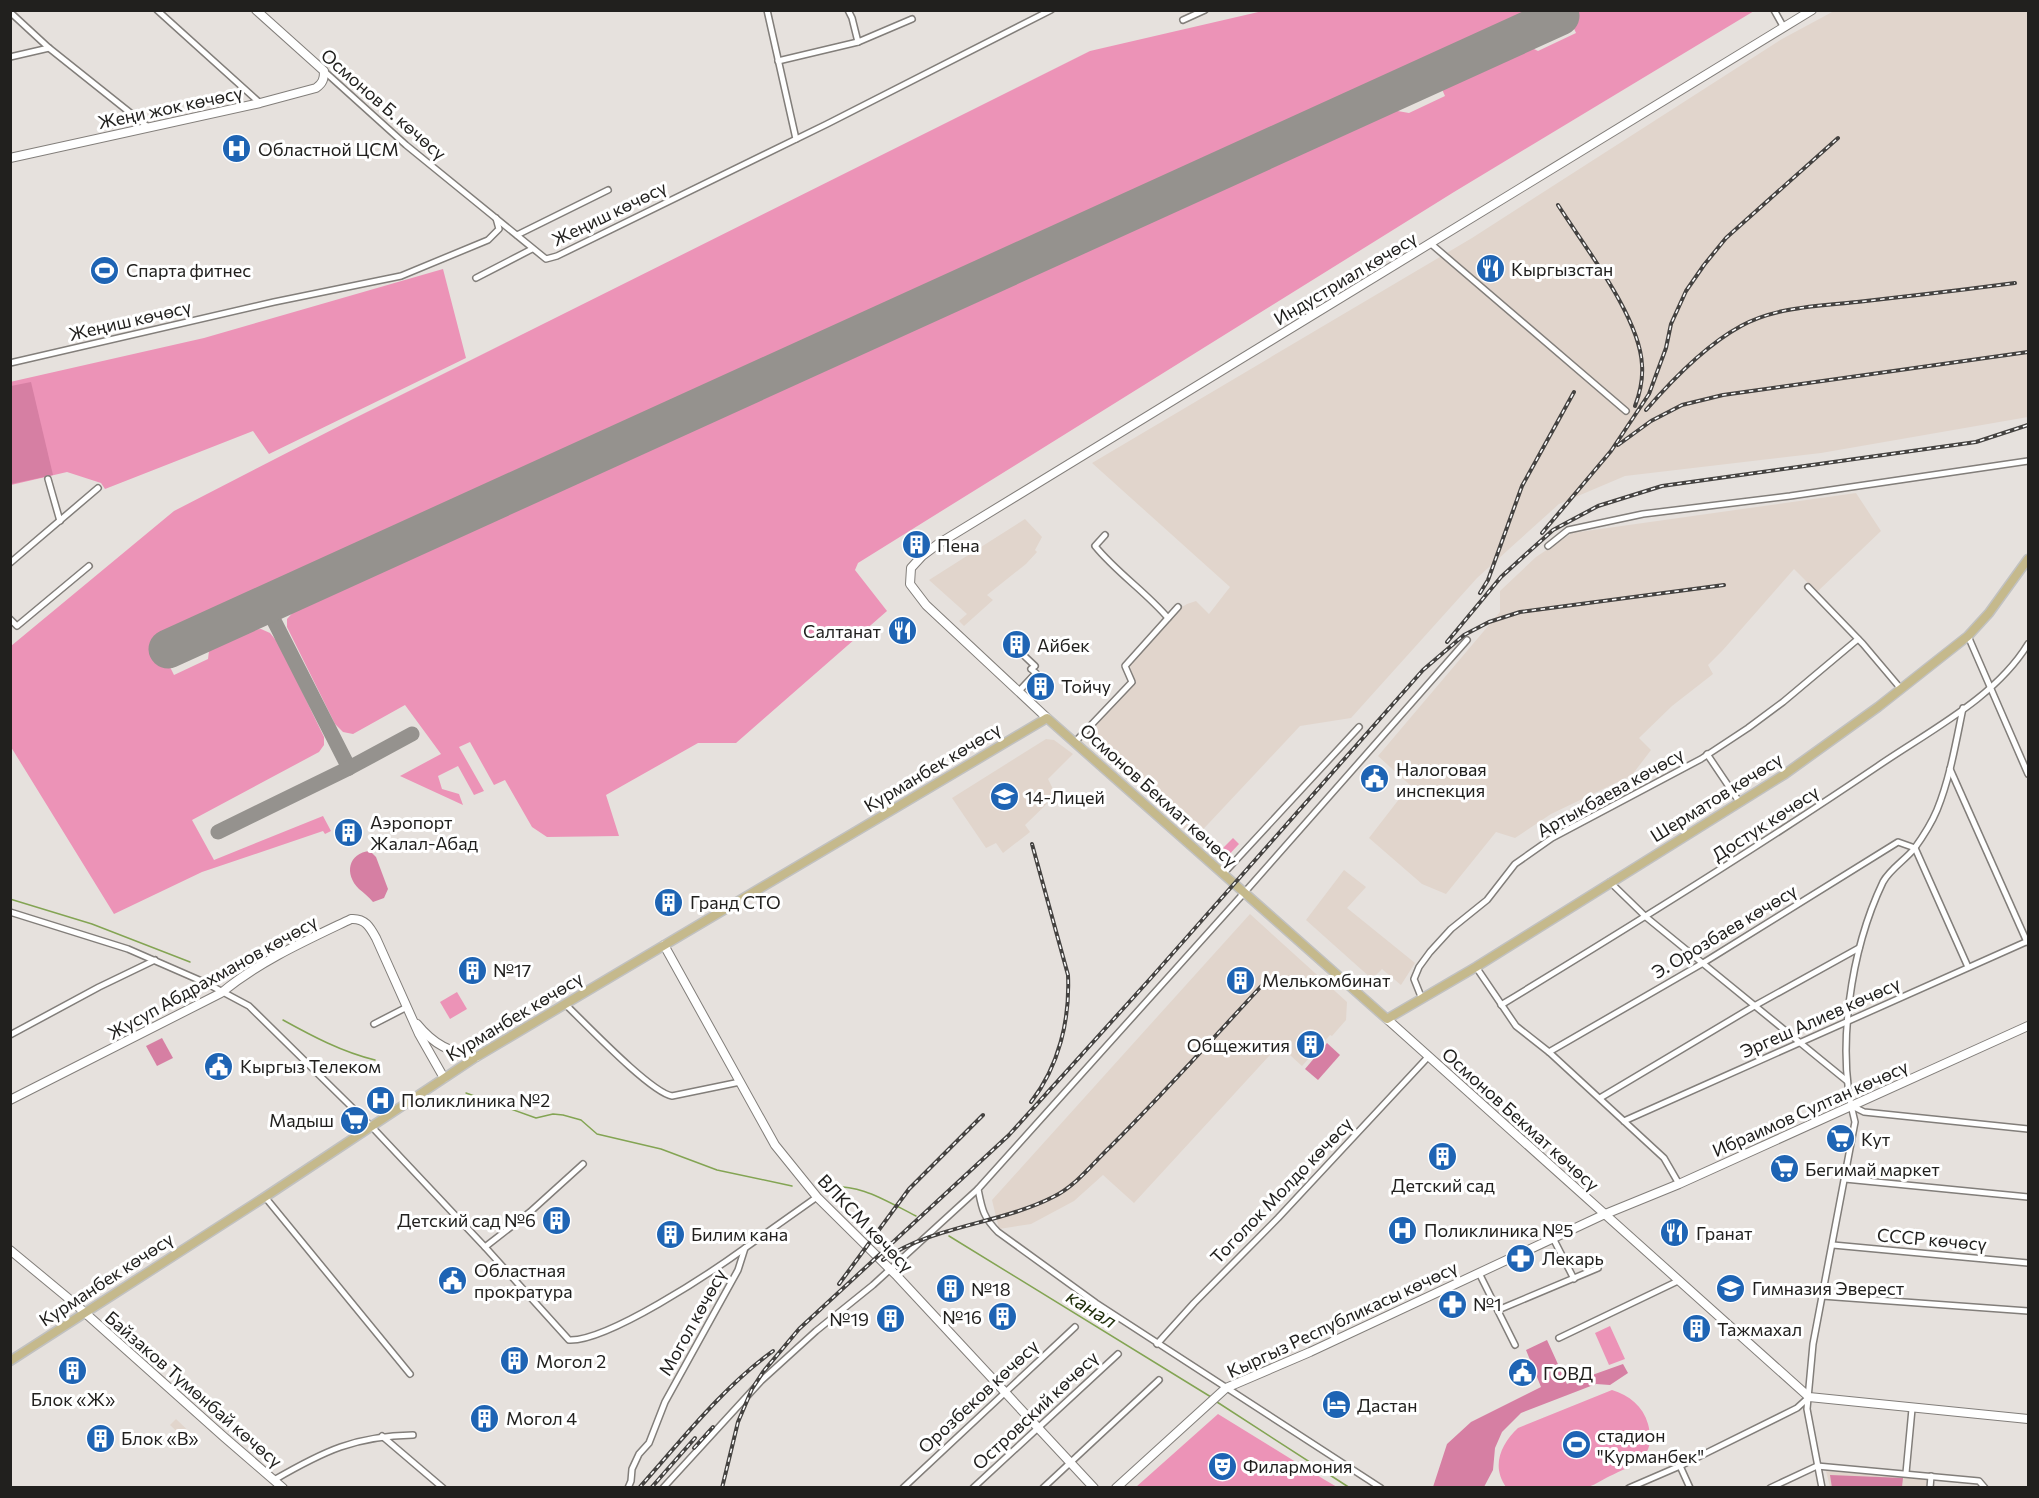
<svg xmlns="http://www.w3.org/2000/svg" width="2039" height="1498" font-family="Commissioner,sans-serif">
<style>
.built{fill:#e1d5cc}
.green{fill:#ec93b7}
.forest{fill:#d67fa3}
.lines{fill:none;stroke-linecap:round;stroke-linejoin:round}
.stream{stroke:#83a453;stroke-width:1.5}
.taxiway{stroke:#95928e;stroke-width:15}
.runway{stroke:#95928e;stroke-width:39}
.street-casing{stroke:#827e7a;stroke-width:8}
.secondary-casing{stroke:#827e7a;stroke-width:10}
.primary-casing{stroke:#c1c1c0;stroke-width:11}
.street{stroke:#fff;stroke-width:5}
.secondary{stroke:#fff;stroke-width:8}
.primary{stroke:#c5b98c;stroke-width:8}
.rail-casing{stroke:#444240;stroke-width:4}
.rail{stroke:#fff;stroke-width:1.5;stroke-dasharray:4.5;stroke-linecap:butt}
.labels{text-anchor:middle;dominant-baseline:central;stroke-width:6;stroke-linejoin:round;paint-order:stroke}
.street-label{font-size:18px;fill:#21201e;stroke:#fff}
.poi-label{font-size:18px;fill:#21201e;stroke:#fff;text-anchor:start}
.water-label{font-size:20px;font-style:italic;fill:#212f0c;stroke:#fff}
</style>
<rect width="100%" height="100%" fill="#e6e1dd"/>
<g class="built">
<polygon points="1834,11 2028,11 2028,417 1821,453 1625,476 1559,504 1477,578 1351,718 1300,726 1195,838 1082,736 1135,681 1128,660 1166,617 1187,604 1196,601 1209,614 1230,587 1092,463 1472,238 1782,39"/>
<polygon points="1856,493 1881,531 1817,592 1794,569 1723,650 1708,665 1713,674 1672,706 1639,738 1651,750 1632,775 1551,814 1515,838 1496,832 1446,894 1422,884 1369,838 1410,785 1378,756 1500,612 1500,591 1536,557 1572,533"/>
<polygon points="1025,519 1042,537 1035,550 1037,552 1026,564 987,595 993,600 964,626 959,621 967,614 929,580"/>
<polygon points="1046,739 1054,740 1073,754 1048,779 1056,795 1025,825 1030,832 1003,853 996,843 986,848 952,798"/>
<polygon points="1344,870 1366,887 1347,908 1415,963 1401,985 1382,969 1372,979 1306,920"/>
<polygon points="1250,914 1347,1002 1346,1020 1332,1036 1330,1035 1302,1066 1279,1045 1134,1203 1103,1175 1074,1201 1031,1224 999,1229 992,1200"/>
<polygon points="1727,1276 1743,1292 1735,1300 1719,1285"/>
<polygon points="176,1419 195,1437 190,1444 170,1425"/>
<polygon points="1826,1471 1927,1479 1926,1487 1830,1487"/>
</g>
<g class="green">
<polygon points="1267,10 1538,11 153,638 166,668 170,667 174,675 208,659 209,651 214,646 248,630 261,629 270,633 279,644 324,737 324,745 319,752 192,820 214,860 323,816 331,831 325,834 323,831 202,872 114,914 11,747 11,646 174,511 351,420 1090,51"/>
<polygon points="1566,11 1754,11 1454,192 858,563 855,570 887,611 736,743 698,743 606,795 619,836 547,837 532,827 505,780 494,785 470,742 459,747 484,791 474,795 458,766 438,776 442,789 459,794 463,805 400,776 441,754 405,705 353,734 343,732 335,724 287,627 287,619 297,608 1392,110 1409,113 1445,96 1441,87 1530,47 1538,51 1576,33"/>
<polygon points="443,269 466,358 269,454 253,431 105,489 101,483 67,472 11,485 10,382 204,338"/>
<polygon points="1233,838 1239,844 1225,859 1218,853"/>
<polygon points="457,992 467,1009 450,1019 440,1002"/>
<polygon points="1610,1326 1625,1359 1609,1365 1595,1333"/>
<path d="M1612 1390C1629 1395 1643 1406 1648 1424 1657 1458 1635 1464 1610 1476 1602 1480 1593 1486 1585 1488 1563 1491 1529 1488 1506 1487 1491 1466 1501 1444 1518 1428Z"/>
<polygon points="1218,1414 1325,1480 1337,1487 1136,1487"/>
</g>
<g class="forest">
<polygon points="31,382 53,475 11,484 11,386"/>
<path d="M370 851 376 857 388 889 384 898 373 902C369 897 364 893 359 889 344 874 348 853 370 851Z"/>
<polygon points="162,1038 173,1058 157,1066 146,1046"/>
<polygon points="1327,1043 1340,1055 1318,1080 1305,1069"/>
<polygon points="1547,1340 1567,1384 1623,1364 1628,1373 1610,1385 1596,1384 1521,1413 1502,1432 1495,1448 1493,1470 1484,1487 1433,1487 1447,1444 1471,1422 1541,1387 1526,1350"/>
<polygon points="1830,1475 1903,1478 1902,1487 1832,1488"/>
</g>
<g class="lines">
<g class="stream">
<polyline points="10,899 92,924 190,962"/>
<path d="M283 1020C312 1036 342 1052 375 1060"/>
<polyline points="466,1093 536,1118 553,1114 563,1115 581,1120 597,1134 661,1149 717,1170 792,1186"/>
<path d="M823 1187C860 1183 884 1200 916 1216"/>
<polyline points="949,1236 1211,1397"/>
<polyline points="1217,1402 1350,1488"/>
</g>
<g class="taxiway">
<polyline points="266,605 349,768"/>
<polyline points="218,832 349,768 412,734"/>
</g>
<polyline class="runway" points="168,649 1560,16"/>
<defs>
<g id="street">
<polyline points="157,10 260,103"/>
<polyline points="767,10 796,139"/>
<polyline points="848,10 852,18 858,42 912,19"/>
<polyline points="1774,10 1783,26"/>
<polyline points="10,12 49,48 148,127"/>
<polyline points="1183,20 1205,10"/>
<polyline points="10,57 49,48"/>
<polyline points="778,61 858,42"/>
<polyline points="324,71 406,145 546,259 557,256 827,124 1051,10"/>
<polyline points="517,235 608,190"/>
<polyline points="1430,243 1626,411"/>
<polyline points="476,278 532,249"/>
<polyline points="10,363 274,302 401,276 488,240 499,229 496,218"/>
<polyline points="48,479 60,521"/>
<path d="M1105 535 1095 546C1117 573 1146 592 1168 618"/>
<polyline points="1548,546 1568,530 1643,514 1790,496 2028,461"/>
<polyline points="10,563 98,488"/>
<polyline points="1808,587 1863,644 1901,689"/>
<polyline points="10,619 17,626 89,566"/>
<polyline points="1968,636 2028,774"/>
<polyline points="1018,650 1035,666 1031,669 1036,673 1019,691"/>
<polyline points="1075,742 1132,682 1125,666 1178,607"/>
<polyline points="1707,754 1740,803"/>
<polyline points="1950,769 2027,942"/>
<polyline points="1223,874 1359,727"/>
<polyline points="1610,882 1646,917 1847,1081"/>
<path d="M10 912 128 949 206 983 249 1006 372 1127 485 1247 569 1340C607 1342 712 1272 745 1248"/>
<polyline points="1476,967 1516,1026 1549,1052 1664,1158 1679,1184"/>
<polyline points="1422,999 1414,979 1419,967 1430,952 1451,929 1487,900 1515,864 1552,838 1701,759 1748,728 1783,702 1858,639"/>
<path d="M565 1004C585 1023 650 1092 672 1096L740 1082"/>
<path d="M1501 1005C1628 928 1754 850 1878 766 1929 731 1995 698 2028 644"/>
<polyline points="374,1024 407,1007"/>
<polyline points="10,1035 99,987 155,960"/>
<polyline points="1549,1052 1703,963 1898,842 1915,848 1968,967"/>
<polyline points="1600,1098 1756,1005 1859,948"/>
<polyline points="1852,1106 1864,1112 2028,1129"/>
<polyline points="1624,1121 2028,941"/>
<polyline points="1845,1179 2028,1197"/>
<polyline points="265,1197 410,1374"/>
<polyline points="1553,1238 1574,1279"/>
<polyline points="1833,1245 2028,1263"/>
<polyline points="485,1247 530,1212 583,1164"/>
<polyline points="1479,1273 1515,1345"/>
<polyline points="1822,1296 2028,1311"/>
<polyline points="1498,1310 1598,1268"/>
<polyline points="1559,1338 1678,1281"/>
<polyline points="1157,1344 1194,1303 1278,1218 1428,1057"/>
<polyline points="382,1436 443,1488"/>
<polyline points="1680,1466 1690,1488"/>
<polyline points="1906,1473 1912,1409"/>
<path d="M274 1480C324 1451 355 1436 413 1435"/>
<polyline points="628,1488 631,1481 632,1469 639,1454 649,1443 665,1402 738,1270 745,1248 817,1197"/>
<polyline points="663,1488 761,1381 816,1331 873,1285 978,1189"/>
<polyline points="903,1488 1075,1327"/>
<polyline points="973,1488 1118,1354"/>
<polyline points="1043,1488 1159,1380"/>
<path d="M1381 1488 1096 1303 998 1232C983 1217 982 1209 978 1189L1244 893 1467 640"/>
<polyline points="1629,1488 1680,1466 1797,1408 1808,1398"/>
<polyline points="1770,1488 1817,1466 1979,1481 1985,1488"/>
<path d="M1822 1488 1807 1409 1813 1344 1855 1122C1835 1050 1851 949 1883 882 1890 869 1905 860 1914 849 1922 838 1932 822 1937 810 1950 778 1956 742 1963 708"/>
<polyline points="1930,1488 1931,1476"/>
</g>
<g id="secondary">
<path d="M10 158 260 103 316 88C323 83 324 79 324 71L256 10"/>
<polyline points="1047,718 926,605 910,584 911,568 922,556 938,544 1812,10"/>
<polyline points="664,945 775,1145 817,1197 897,1276 1094,1488"/>
<polyline points="1387,1019 1809,1397 2028,1419"/>
<path d="M417 1024C434 1045 450 1052 476 1057"/>
<path d="M10 1100 221 993C260 961 305 941 351 919 365 918 370 927 376 938L419 1034 444 1078"/>
<polyline points="10,1250 74,1303 224,1437 283,1488"/>
<polyline points="1116,1488 1226,1388 1310,1352 1603,1215 1679,1184 2028,1026"/>
</g>
<polyline id="primary" points="10,1361 265,1197 476,1057 1047,718 1387,1019 1476,967 1785,774 1878,707 1968,636 1989,613 2028,559"/>
</defs>
<use href="#street" class="street-casing"/>
<use href="#secondary" class="secondary-casing"/>
<use href="#primary" class="primary-casing"/>
<use href="#street" class="street"/>
<use href="#secondary" class="secondary"/>
<use href="#primary" class="primary"/>
<defs>
<g id="rail">
<path d="M1558 205C1584 246 1640 317 1642 365 1643 379 1640 393 1635 406"/>
<path d="M1646 410C1672 380 1706 345 1741 326 1775 307 1819 306 1857 302 1910 296 1963 290 2015 283"/>
<polyline points="1618,445 1651,421 1682,405 1723,395 2028,352"/>
<polyline points="1542,533 1611,451 1649,394 1666,348 1671,324 1686,291 1704,265 1726,238 1838,138"/>
<polyline points="1480,593 1488,580 1522,486 1574,392"/>
<polyline points="1447,642 1501,577 1524,556 1553,530 1598,506 1662,486 1976,442 2028,425"/>
<path d="M1031 1102C1059 1066 1070 1020 1068 975L1032 844"/>
<path d="M883 1260C931 1226 1000 1224 1053 1197 1076 1186 1093 1163 1111 1146 1165 1092 1215 1036 1267 980"/>
<polyline points="839,1284 909,1189 983,1115"/>
<polyline points="694,1448 713,1427"/>
<path d="M639 1488C681 1441 722 1388 773 1351"/>
<polyline points="651,1488 695,1438"/>
<polyline points="722,1488 738,1422 752,1389 763,1372 799,1329 1009,1135 1150,979 1423,670 1464,635 1489,622 1520,612 1724,585"/>
</g>
</defs>
<use href="#rail" class="rail-casing"/>
<use href="#rail" class="rail"/>
</g>
<defs>
<symbol id="hospital-disc" viewBox="-11 -11 22 22"><circle r="9.5" fill="#1e64b4" stroke="#fff"/><path d="M-5-5h3v3.5h4V-5h3V5h-3V1.5h-4V5h-3Z" fill="#fff"/></symbol>
<symbol id="restaurant-disc" viewBox="-11 -11 22 22"><circle r="9.5" fill="#1e64b4" stroke="#fff"/><path d="M-5-6h1v4h1v-4h1v4h1v-4h1v5L-1.5 .5V6h-2V.5L-5-1ZM5-6V6H3V1.5H1.5Q1.5-4 5-6Z" fill="#fff"/></symbol>
<symbol id="stadium-disc" viewBox="-11 -11 22 22"><circle r="9.5" fill="#1e64b4" stroke="#fff"/><path d="M0-5a6.5 5 0 1 0 0 10a6.5 5 0 1 0 0-10ZM-3.5-1.8h7v3.6h-7Z" fill="#fff"/></symbol>
<symbol id="building-disc" viewBox="-11 -11 22 22"><circle r="9.5" fill="#1e64b4" stroke="#fff"/><path d="M-4-6H4V6H1V3H-1V6H-4ZM-2.5-4.3h1.7v1.8h-1.7ZM.8-4.3h1.7v1.8H.8ZM-2.5-1h1.7V.8h-1.7ZM.8-1h1.7V.8H.8Z" fill="#fff"/></symbol>
<symbol id="civic-disc" viewBox="-11 -11 22 22"><circle r="9.5" fill="#1e64b4" stroke="#fff"/><path d="M-.6-6.5H3V-4.5H.6V-3L4-1V1h2V6H-6V1h2V-1L-.6-3ZM-1.2 2.5V6h2.4V2.5Z" fill="#fff"/></symbol>
<symbol id="school-disc" viewBox="-11 -11 22 22"><circle r="9.5" fill="#1e64b4" stroke="#fff"/><path d="M0-5L7-2L0 1L-7-2ZM-4 1L0 2.5L4 1V4Q0 6-4 4Z" fill="#fff"/></symbol>
<symbol id="supermarket-disc" viewBox="-11 -11 22 22"><circle r="9.5" fill="#1e64b4" stroke="#fff"/><path d="M-6-5.5h2.5l.6 2H6L4.5 2H-2.5L-4.4-4H-6ZM-1.5 3.2a1.3 1.3 0 1 0 .1 0ZM3 3.2a1.3 1.3 0 1 0 .1 0Z" fill="#fff"/></symbol>
<symbol id="pharmacy-disc" viewBox="-11 -11 22 22"><circle r="9.5" fill="#1e64b4" stroke="#fff"/><path d="M-2-6h4v4h4v4h-4v4h-4v-4h-4v-4h4Z" fill="#fff"/></symbol>
<symbol id="hotel-disc" viewBox="-11 -11 22 22"><circle r="9.5" fill="#1e64b4" stroke="#fff"/><path d="M-6-4.5h1.5V1H6V5H4.5V3h-9V5H-6ZM-4 0a1.8 1.8 0 1 1 3.6 0ZM.5 0V-2.5h3Q6-2.5 6 0Z" fill="#fff"/></symbol>
<symbol id="theatre-disc" viewBox="-11 -11 22 22"><circle r="9.5" fill="#1e64b4" stroke="#fff"/><path d="M-5-5.5Q0-4 5-5.5V0Q5 5 0 6Q-5 5-5 0ZM-3.3-2.5H-1v1.5H-3.3ZM1-2.5H3.3v1.5H1ZM-2.8 1Q0 5.5 2.8 1Z" fill="#fff"/></symbol>
</defs>
<g fill-rule="evenodd">
<use href="#hospital-disc" x="220" y="132" width="33" height="33"/>
<use href="#restaurant-disc" x="1474" y="252" width="33" height="33"/>
<use href="#stadium-disc" x="88" y="254" width="33" height="33"/>
<use href="#building-disc" x="900" y="528" width="33" height="33"/>
<use href="#restaurant-disc" x="886" y="614" width="33" height="33"/>
<use href="#building-disc" x="1000" y="628" width="33" height="33"/>
<use href="#building-disc" x="1024" y="670" width="33" height="33"/>
<use href="#civic-disc" x="1358" y="762" width="33" height="33"/>
<use href="#school-disc" x="988" y="780" width="33" height="33"/>
<use href="#building-disc" x="332" y="816" width="33" height="33"/>
<use href="#building-disc" x="652" y="886" width="33" height="33"/>
<use href="#building-disc" x="456" y="954" width="33" height="33"/>
<use href="#building-disc" x="1224" y="964" width="33" height="33"/>
<use href="#building-disc" x="1294" y="1028" width="33" height="33"/>
<use href="#civic-disc" x="202" y="1050" width="33" height="33"/>
<use href="#hospital-disc" x="364" y="1084" width="33" height="33"/>
<use href="#supermarket-disc" x="338" y="1104" width="33" height="33"/>
<use href="#supermarket-disc" x="1824" y="1122" width="33" height="33"/>
<use href="#building-disc" x="1426" y="1140" width="33" height="33"/>
<use href="#supermarket-disc" x="1768" y="1152" width="33" height="33"/>
<use href="#building-disc" x="540" y="1204" width="33" height="33"/>
<use href="#hospital-disc" x="1386" y="1214" width="33" height="33"/>
<use href="#restaurant-disc" x="1658" y="1216" width="33" height="33"/>
<use href="#building-disc" x="654" y="1218" width="33" height="33"/>
<use href="#pharmacy-disc" x="1504" y="1242" width="33" height="33"/>
<use href="#civic-disc" x="436" y="1264" width="33" height="33"/>
<use href="#school-disc" x="1714" y="1272" width="33" height="33"/>
<use href="#building-disc" x="934" y="1272" width="33" height="33"/>
<use href="#pharmacy-disc" x="1436" y="1288" width="33" height="33"/>
<use href="#building-disc" x="986" y="1300" width="33" height="33"/>
<use href="#building-disc" x="874" y="1302" width="33" height="33"/>
<use href="#building-disc" x="1680" y="1312" width="33" height="33"/>
<use href="#building-disc" x="498" y="1344" width="33" height="33"/>
<use href="#building-disc" x="56" y="1354" width="33" height="33"/>
<use href="#civic-disc" x="1506" y="1356" width="33" height="33"/>
<use href="#hotel-disc" x="1320" y="1388" width="33" height="33"/>
<use href="#building-disc" x="468" y="1402" width="33" height="33"/>
<use href="#building-disc" x="84" y="1422" width="33" height="33"/>
<use href="#stadium-disc" x="1560" y="1428" width="33" height="33"/>
<use href="#theatre-disc" x="1206" y="1450" width="33" height="33"/>
</g>
<g class="labels">
<g class="street-label">
<text transform="translate(384 104) rotate(41)">Осмонов Б. көчөсү</text>
<text transform="translate(170 107) rotate(-12)">Жеңи жок көчөсү</text>
<text transform="translate(609 213) rotate(-26)">Жеңиш көчөсү</text>
<text transform="translate(1345 278) rotate(-31)">Индустриал көчөсү</text>
<text transform="translate(130 320) rotate(-13)">Жеңиш көчөсү</text>
<text transform="translate(932 767) rotate(-31)">Курманбек көчөсү</text>
<text transform="translate(1610 792) rotate(-29)">Артыкбаева көчөсү</text>
<text transform="translate(1159 795) rotate(42)">Осмонов Бекмат көчөсү</text>
<text transform="translate(1716 797) rotate(-32)">Шерматов көчөсү</text>
<text transform="translate(1765 823) rotate(-33)">Достук көчөсү</text>
<text transform="translate(1724 931) rotate(-31)">Э. Орозбаев көчөсү</text>
<text transform="translate(212 977) rotate(-29)">Жусуп Абдрахманов көчөсү</text>
<text transform="translate(514 1016) rotate(-31)">Курманбек көчөсү</text>
<text transform="translate(1820 1017) rotate(-24)">Эргеш Алиев көчөсү</text>
<text transform="translate(1810 1108) rotate(-24)">Ибраимов Султан көчөсү</text>
<text transform="translate(1521 1119) rotate(42)">Осмонов Бекмат көчөсү</text>
<text transform="translate(1281 1190) rotate(-46)">Тоголок Молдо көчөсү</text>
<text transform="translate(866 1223) rotate(46)">ВЛКСМ көчөсү</text>
<text transform="translate(1932 1239) rotate(5)">СССР көчөсү</text>
<text transform="translate(106 1279) rotate(-33)">Курманбек көчөсү</text>
<text transform="translate(1342 1319) rotate(-25)">Кыргыз Республикасы көчөсү</text>
<text transform="translate(692 1322) rotate(-61)">Могол көчөсү</text>
<text transform="translate(194 1389) rotate(41)">Байзаков Түмөнбай көчөсү</text>
<text transform="translate(978 1396) rotate(-43)">Орозбеков көчөсү</text>
<text transform="translate(1035 1410) rotate(-43)">Островский көчөсү</text>
</g>
<g class="poi-label">
<text x="258" y="149">Областной ЦСМ</text>
<text x="1511" y="269">Кыргызстан</text>
<text x="126" y="270">Спарта фитнес</text>
<text x="937" y="545">Пена</text>
<text x="881" y="631" text-anchor="end">Салтанат</text>
<text x="1037" y="645">Айбек</text>
<text x="1061" y="686">Тойчу</text>
<text x="1396" y="769">Налоговая<tspan x="1396" dy="21">инспекция</tspan></text>
<text x="1025" y="797">14-Лицей</text>
<text x="370" y="822">Аэропорт<tspan x="370" dy="21">Жалал-Абад</tspan></text>
<text x="690" y="902">Гранд СТО</text>
<text x="493" y="970">№17</text>
<text x="1262" y="980">Мелькомбинат</text>
<text x="1290" y="1045" text-anchor="end">Общежития</text>
<text x="240" y="1066">Кыргыз Телеком</text>
<text x="401" y="1100">Поликлиника №2</text>
<text x="334" y="1120" text-anchor="end">Мадыш</text>
<text x="1861" y="1139">Кут</text>
<text x="1805" y="1169">Бегимай маркет</text>
<text x="1443" y="1185" text-anchor="middle">Детский сад</text>
<text x="536" y="1220" text-anchor="end">Детский сад №6</text>
<text x="1424" y="1230">Поликлиника №5</text>
<text x="1696" y="1233">Гранат</text>
<text x="691" y="1234">Билим кана</text>
<text x="1542" y="1258">Лекарь</text>
<text x="474" y="1270">Областная<tspan x="474" dy="21">прократура</tspan></text>
<text x="1752" y="1288">Гимназия Эверест</text>
<text x="971" y="1289">№18</text>
<text x="1473" y="1304">№1</text>
<text x="982" y="1317" text-anchor="end">№16</text>
<text x="869" y="1319" text-anchor="end">№19</text>
<text x="1717" y="1329">Тажмахал</text>
<text x="536" y="1361">Могол 2</text>
<text x="1543" y="1373">ГОВД</text>
<text x="73" y="1399" text-anchor="middle">Блок «Ж»</text>
<text x="1357" y="1405">Дастан</text>
<text x="506" y="1418">Могол 4</text>
<text x="1597" y="1435">стадион<tspan x="1597" dy="21">"Курманбек"</tspan></text>
<text x="121" y="1438">Блок «В»</text>
<text x="1243" y="1466">Филармония</text>
</g>
<g class="water-label">
<text transform="translate(1092 1308) rotate(32)">канал</text>
</g>
</g>
<rect width="2039" height="1498" fill="none" stroke="#21201e" stroke-width="24"/>
</svg>
